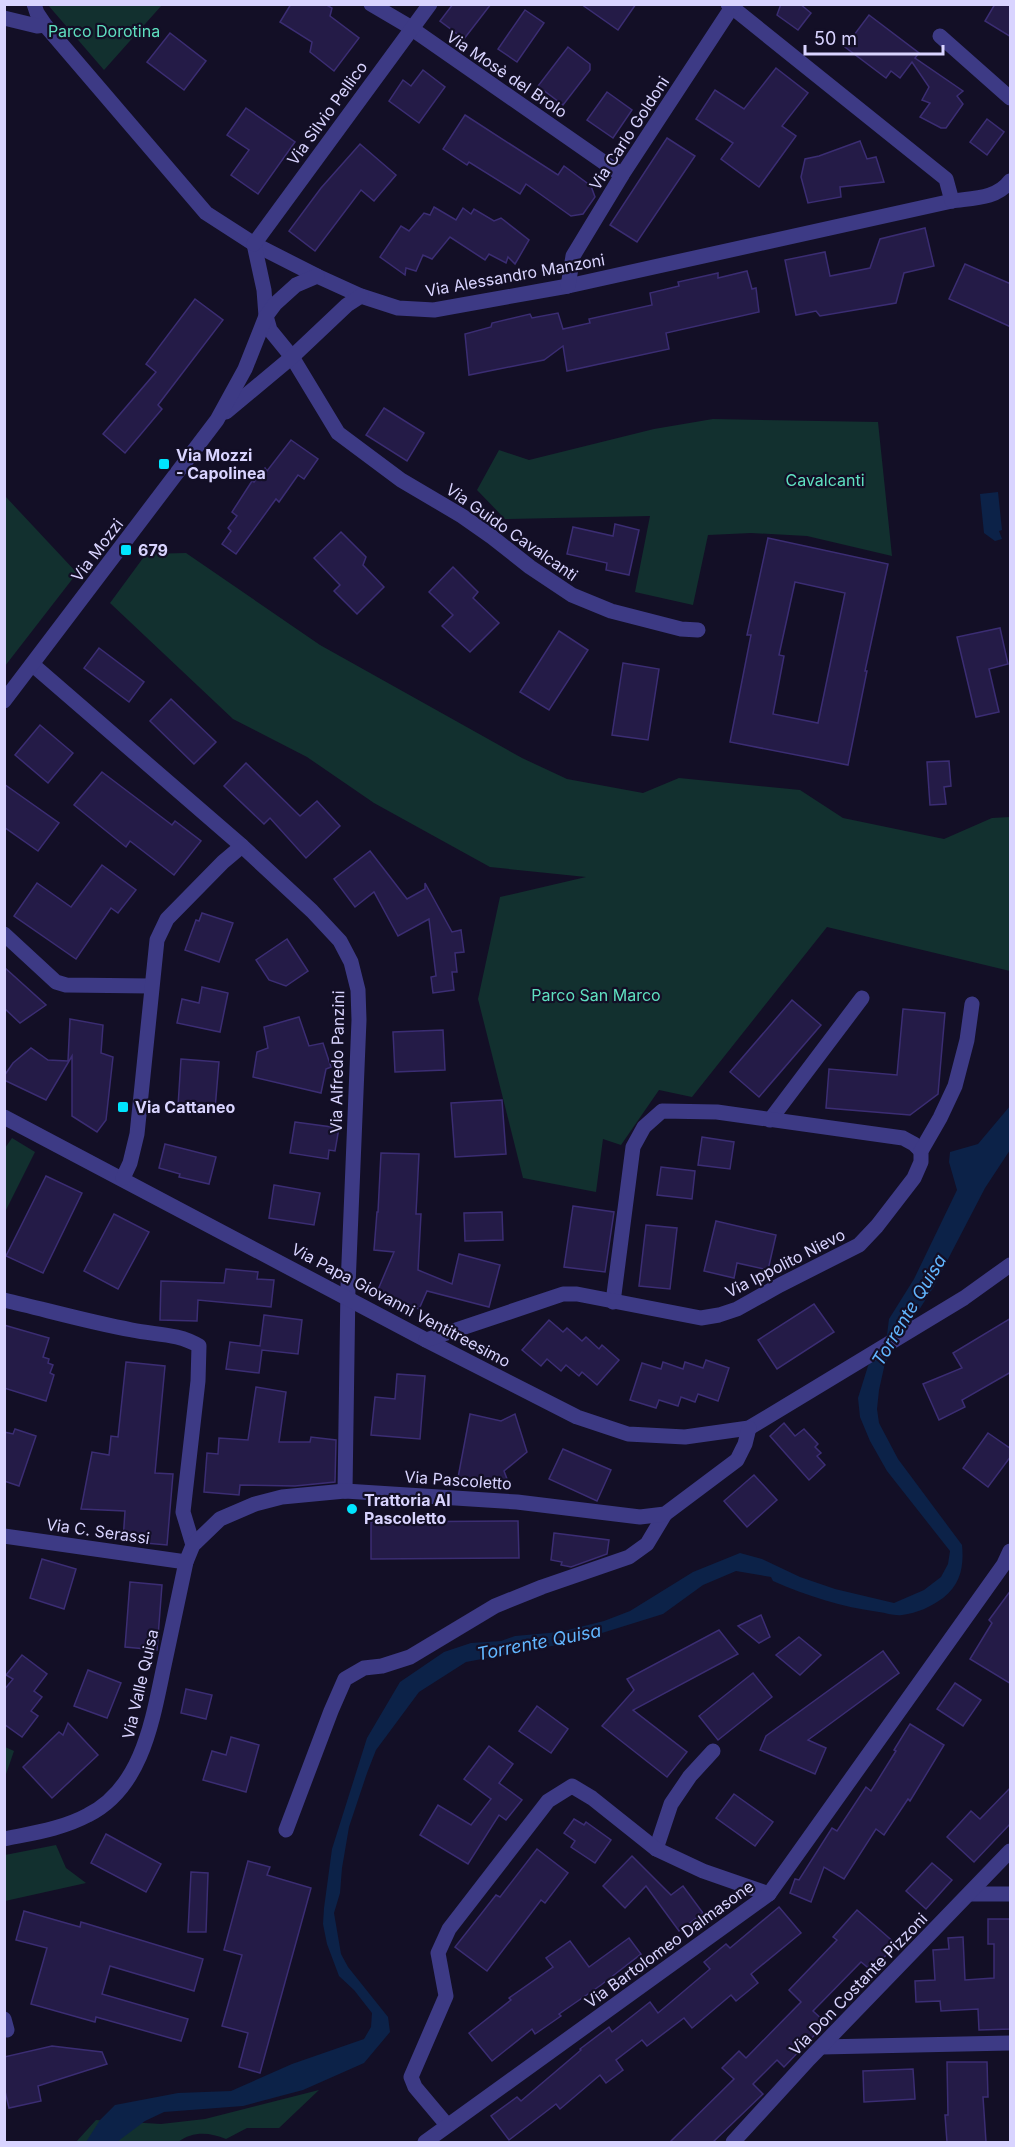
<svg xmlns="http://www.w3.org/2000/svg" width="1015" height="2147" font-family="Inter,sans-serif">
<style>
.green{fill:#12302f}
.water{fill:#0c2248}
.building{fill:#241b47;stroke:#3b2d73;stroke-width:1.5;fill-rule:evenodd}
.lines{fill:none;stroke-linecap:round;stroke-linejoin:round}
.minor{stroke:#3d3a85;stroke-width:15}
.poi-dot{fill:#00e5ff;stroke:#130f26;stroke-width:2}
.labels{text-anchor:middle;dominant-baseline:central;stroke-width:4.5;stroke-linejoin:round;paint-order:stroke}
.park-label{font-size:16px;fill:#5fe0c0;stroke:#130f26}
.street-label{font-size:16px;fill:#d9d4ff;stroke:#130f26}
.poi-label{font-size:16px;font-weight:bold;fill:#d9d4ff;stroke:#130f26;text-anchor:start}
.water-label{font-size:18px;font-style:italic;fill:#62b6ff;stroke:#130f26}
</style>
<rect width="100%" height="100%" fill="#130f26"/>
<g class="green">
<polygon points="48,5 162,5 104,70"/>
<polygon points="713,419 878,422 892,556 807,536 751,533 708,535 693,605 635,592 650,516 505,519 477,490 499,450 529,460 654,429"/>
<polygon points="5,496 77,573 5,666"/>
<polygon points="186,553 320,645 522,758 567,779 643,793 679,778 800,790 843,818 944,839 992,818 1010,817 1010,971 827,927 692,1097 659,1090 621,1145 603,1139 596,1192 523,1178 478,999 500,897 586,877 490,867 374,803 307,757 233,719 110,603 146,554"/>
<polygon points="12,1138 35,1152 5,1212 5,1148"/>
<polygon points="5,1747 14,1751 5,1777"/>
<polygon points="56,1845 66,1868 86,1883 5,1901 5,1855"/>
<path d="M319 2090 279 2128H247L226 2139C209 2132 193 2131 178 2142H76L96 2120 161 2124 205 2119Z"/>
</g>
<g class="water">
<polygon points="998,492 1002,530 999,531 1002,539 995,541 984,533 980,494"/>
<path d="M1010 1106V1150L985 1188 933 1288 885 1363 879 1390 877 1409 879 1423 898 1459 962 1545C964 1566 961 1584 943 1598 930 1607 918 1613 902 1615 894 1616 886 1613 879 1612 842 1607 807 1596 773 1581L771 1577 736 1571 703 1585 663 1614 573 1642 466 1662 419 1692 376 1750 367 1773 349 1827 342 1868 340 1893 334 1913 341 1954 348 1967 388 2017 390 2032 364 2063 303 2090 243 2106 164 2112 145 2121 117 2142H86L100 2120 115 2105 178 2093 231 2091 292 2064 364 2039 371 2027 372 2013 354 1990 339 1976 327 1944 323 1924 324 1908 332 1849 367 1738 400 1682 444 1652 471 1643 501 1641 515 1636 560 1632 604 1621 630 1611 693 1572 740 1553 762 1559 800 1577 835 1589 894 1603 924 1590 941 1577 948 1564 950 1551 887 1471 870 1441 860 1417 858 1398 868 1366 887 1335 889 1319 914 1279 957 1190 949 1162 950 1152 978 1144Z"/>
</g>
<g class="building">
<polygon points="291,4 325,4 332,8 330,16 359,38 334,71 310,52 312,42 280,22"/>
<polygon points="453,4 491,4 464,39 440,21"/>
<polygon points="581,4 636,4 618,30"/>
<polygon points="781,4 800,4 811,13 798,30 777,15"/>
<polygon points="995,4 1011,4 1011,37 985,21"/>
<polygon points="525,10 544,23 517,62 498,49"/>
<polygon points="869,15 919,53 915,58 963,91 957,96 963,104 946,128 941,128 920,117 930,103 922,100 929,87 912,62 900,78 891,71 886,78 845,47"/>
<polygon points="170,33 206,61 184,90 147,62"/>
<polygon points="568,47 590,64 590,70 563,105 538,86"/>
<polygon points="776,68 808,93 782,126 796,136 759,187 721,159 733,143 696,119 715,90 744,109"/>
<polygon points="423,70 445,87 419,123 389,101 403,80 411,86"/>
<polygon points="607,92 632,110 613,138 587,120"/>
<polygon points="246,108 295,142 258,194 231,175 249,150 227,135"/>
<polygon points="465,115 558,175 564,166 591,186 595,197 583,214 571,216 526,184 520,194 469,162 467,165 443,149"/>
<polygon points="987,119 1004,132 987,155 970,142"/>
<polygon points="667,138 695,156 637,242 610,225"/>
<polygon points="860,141 867,159 876,157 884,182 840,187 841,197 808,203 801,177 805,159 819,156"/>
<polygon points="360,144 396,175 374,201 361,190 315,251 289,231 321,188"/>
<polygon points="434,207 456,220 463,208 471,214 474,209 494,221 501,218 529,240 515,264 508,257 506,263 489,254 485,260 450,237 432,259 423,255 416,271 406,268 405,275 380,257 401,226 409,231 424,213 430,215"/>
<polygon points="925,228 934,266 904,273 896,303 820,316 816,311 796,315 785,260 825,252 830,276 870,268 880,239"/>
<polygon points="965,264 1011,284 1011,327 949,299"/>
<polygon points="747,271 752,289 756,288 759,312 666,333 669,349 567,371 563,346 544,360 469,375 465,334 491,327 492,323 530,314 532,318 558,313 563,329 590,323 589,319 652,305 650,293 679,286 678,282 718,273 718,278"/>
<polygon points="195,299 223,320 158,405 162,409 125,453 103,434 156,372 146,364"/>
<polygon points="384,408 424,433 407,461 366,435"/>
<polygon points="291,440 318,459 304,479 298,475 279,502 276,499 236,554 222,544 231,531 228,528 237,516 232,512 252,481 254,482 265,468 267,471"/>
<polygon points="615,524 639,530 629,575 606,570 607,563 567,554 573,527 613,536"/>
<polygon points="341,532 366,557 363,565 384,587 357,614 334,591 340,585 314,558"/>
<path d="M768 538 888 564 865 671H867L848 765 730 742 751 635H747ZM795 582 845 593 818 723 773 714 784 656 779 655Z"/>
<polygon points="453,567 478,592 473,598 499,623 470,652 442,626 453,615 429,592"/>
<polygon points="1000,628 1008,664 989,669 999,712 976,717 957,637"/>
<polygon points="559,631 588,650 549,710 520,692"/>
<polygon points="99,648 144,682 129,702 84,668"/>
<polygon points="623,663 659,669 648,740 612,735"/>
<polygon points="171,699 216,742 194,764 150,721"/>
<polygon points="40,725 73,753 48,783 15,755"/>
<polygon points="949,761 951,786 944,787 946,804 930,805 927,762"/>
<polygon points="246,763 300,816 317,801 340,826 306,858 270,818 264,824 224,786"/>
<polygon points="102,772 172,825 175,821 201,841 174,875 130,841 126,847 74,805"/>
<polygon points="4,784 59,823 38,851 4,827"/>
<polygon points="370,851 407,899 425,889 425,883 452,932 461,930 464,952 455,953 457,972 452,972 454,990 433,993 431,977 436,976 429,919 398,936 374,892 355,907 334,879"/>
<polygon points="102,865 136,890 118,913 111,908 76,959 14,916 37,883 71,907"/>
<polygon points="202,913 233,923 219,962 185,950 196,920 199,921"/>
<polygon points="287,939 308,971 286,986 269,980 256,960"/>
<polygon points="4,967 46,1005 20,1023 4,1008"/>
<polygon points="202,987 228,993 220,1032 177,1023 182,999 199,1003"/>
<polygon points="792,1000 821,1025 759,1097 730,1072"/>
<polygon points="903,1009 945,1013 938,1094 910,1115 826,1108 829,1069 897,1075"/>
<polygon points="299,1017 309,1046 323,1043 331,1067 326,1069 321,1093 253,1077 257,1052 268,1048 264,1027"/>
<polygon points="70,1019 103,1025 101,1053 113,1057 106,1120 97,1132 72,1116 72,1056 46,1100 4,1080 4,1076 13,1063 31,1048 48,1060 68,1061"/>
<polygon points="443,1030 445,1070 395,1072 393,1032"/>
<polygon points="181,1059 219,1062 215,1109 178,1106"/>
<polygon points="502,1100 506,1154 455,1157 451,1103"/>
<polygon points="295,1122 339,1128 335,1151 329,1150 328,1159 290,1153"/>
<polygon points="702,1137 734,1142 730,1169 698,1165"/>
<polygon points="165,1144 216,1157 209,1184 179,1177 180,1174 159,1168"/>
<polygon points="381,1153 419,1154 416,1214 421,1214 418,1270 452,1284 459,1254 500,1265 489,1307 427,1291 419,1309 377,1292 394,1252 374,1250 377,1212 378,1212"/>
<polygon points="661,1167 695,1171 692,1199 657,1195"/>
<polygon points="46,1176 82,1193 43,1273 6,1256"/>
<polygon points="274,1185 320,1193 314,1225 269,1218"/>
<polygon points="573,1206 614,1212 605,1272 564,1267"/>
<polygon points="502,1212 503,1240 465,1241 464,1213"/>
<polygon points="114,1214 149,1232 118,1289 84,1271"/>
<polygon points="716,1221 776,1235 768,1270 737,1263 734,1278 704,1271"/>
<polygon points="646,1225 677,1228 670,1289 639,1286"/>
<polygon points="226,1269 258,1272 257,1279 274,1280 271,1307 198,1300 197,1321 160,1320 161,1281 224,1283"/>
<polygon points="814,1304 834,1332 777,1369 758,1340"/>
<polygon points="264,1315 302,1320 298,1354 262,1350 259,1373 226,1369 230,1342 260,1346"/>
<polygon points="1011,1318 1011,1372 962,1400 965,1407 939,1420 923,1384 962,1368 953,1353"/>
<polygon points="549,1320 563,1332 567,1328 582,1341 586,1337 599,1349 602,1345 619,1360 597,1385 582,1372 579,1376 566,1365 561,1371 547,1359 541,1366 522,1350"/>
<polygon points="4,1325 49,1338 43,1357 49,1359 48,1363 53,1365 50,1373 54,1375 46,1401 4,1388"/>
<polygon points="706,1360 729,1368 718,1401 698,1394 695,1402 681,1397 678,1406 659,1400 656,1408 630,1400 642,1363 661,1369 663,1362 683,1369 685,1362 703,1368"/>
<polygon points="126,1362 165,1366 155,1473 173,1474 167,1545 123,1541 125,1511 81,1509 92,1452 109,1455 111,1436 118,1437"/>
<polygon points="397,1374 425,1376 420,1439 371,1435 375,1397 395,1399"/>
<polygon points="256,1387 286,1392 279,1442 310,1442 311,1437 336,1440 335,1482 295,1486 240,1485 239,1495 204,1492 207,1453 218,1454 219,1438 248,1440"/>
<polygon points="470,1414 501,1421 515,1414 527,1452 504,1471 507,1479 488,1489 457,1483"/>
<polygon points="784,1423 795,1436 804,1429 818,1444 815,1447 821,1453 817,1456 825,1465 809,1480 770,1436"/>
<polygon points="15,1429 36,1436 19,1486 4,1481 4,1432 13,1434"/>
<polygon points="988,1433 1011,1449 1011,1456 988,1487 963,1468"/>
<polygon points="563,1449 611,1470 597,1501 549,1479"/>
<polygon points="754,1475 777,1500 747,1527 724,1501"/>
<polygon points="518,1521 519,1558 371,1559 371,1522"/>
<polygon points="554,1533 609,1540 607,1554 571,1567 561,1565 562,1562 551,1560"/>
<polygon points="42,1559 76,1569 64,1609 30,1598"/>
<polygon points="130,1582 162,1585 157,1650 125,1647"/>
<polygon points="1011,1590 1011,1684 970,1659 992,1623 989,1620"/>
<polygon points="761,1615 770,1637 759,1643 738,1626"/>
<polygon points="719,1630 738,1654 633,1710 687,1752 667,1777 602,1726 634,1690 627,1679"/>
<polygon points="799,1637 821,1655 800,1675 776,1655"/>
<polygon points="883,1651 899,1673 808,1740 826,1748 815,1774 760,1750 766,1736"/>
<polygon points="22,1655 47,1674 34,1691 42,1697 31,1711 38,1716 22,1737 4,1724 4,1690 13,1679 6,1675"/>
<polygon points="88,1670 121,1683 107,1718 74,1706"/>
<polygon points="753,1673 772,1697 718,1740 699,1716"/>
<polygon points="955,1683 981,1700 963,1726 937,1709"/>
<polygon points="186,1689 212,1695 206,1719 181,1713"/>
<polygon points="537,1706 568,1729 551,1753 519,1731"/>
<polygon points="68,1723 98,1755 52,1798 23,1767 59,1732 63,1735"/>
<polygon points="910,1724 944,1745 910,1801 908,1799 884,1835 876,1829 844,1879 824,1867 811,1902 790,1893 795,1879 799,1880 832,1828 837,1831 866,1787 871,1791 896,1751 894,1750"/>
<polygon points="231,1737 259,1745 246,1792 203,1780 212,1751 226,1755"/>
<polygon points="489,1746 513,1764 499,1783 522,1800 506,1820 499,1815 468,1864 420,1835 438,1805 471,1825 491,1799 464,1779"/>
<polygon points="1011,1787 1011,1823 974,1862 947,1837 971,1811 980,1819"/>
<polygon points="734,1794 773,1822 755,1846 716,1818"/>
<polygon points="574,1819 584,1825 586,1822 611,1840 595,1863 571,1847 575,1841 564,1833"/>
<polygon points="106,1834 161,1864 146,1892 91,1863"/>
<polygon points="537,1849 568,1873 545,1903 541,1900 487,1971 455,1947 496,1895 500,1897"/>
<polygon points="632,1856 671,1895 683,1886 703,1913 679,1931 646,1886 625,1908 603,1886"/>
<polygon points="248,1861 270,1867 267,1875 311,1888 260,2073 239,2067 248,2033 222,2026 242,1955 224,1950"/>
<polygon points="932,1863 952,1880 926,1909 906,1891"/>
<polygon points="191,1872 208,1873 206,1932 188,1932"/>
<polygon points="779,1907 801,1933 751,1974 758,1983 736,2001 731,1995 692,2028 684,2018 647,2046 642,2040 616,2060 623,2070 606,2083 600,2075 560,2109 556,2104 509,2140 491,2116 517,2097 521,2101 581,2050 580,2049 609,2027 612,2032 650,2002 658,2013 710,1969 704,1962 726,1944 730,1948"/>
<polygon points="857,1910 896,1944 872,1971 861,1962 813,2011 826,2023 784,2067 777,2060 753,2084 763,2094 713,2142 670,2142 734,2079 722,2068 739,2051 746,2058 801,2002 789,1990 837,1940 833,1937"/>
<polygon points="24,1911 80,1927 81,1922 203,1959 194,1991 110,1966 102,1994 188,2019 181,2041 96,2017 95,2022 31,2004 47,1948 16,1940"/>
<polygon points="988,1919 1011,1919 1011,2029 979,2030 978,2009 941,2011 940,2001 916,2002 915,1981 935,1980 933,1950 949,1949 948,1938 963,1937 965,1980 994,1978 994,1944 988,1944"/>
<polygon points="629,1938 641,1954 601,1985 559,2014 561,2016 535,2034 532,2029 492,2061 469,2033 511,2000 509,1998 553,1967 546,1958 570,1941 589,1967"/>
<polygon points="52,2046 102,2052 107,2064 38,2086 41,2101 9,2108 4,2087 4,2057"/>
<polygon points="947,2062 987,2062 988,2097 983,2097 986,2142 947,2142 945,2115 948,2115"/>
<polygon points="913,2069 915,2099 864,2102 863,2071"/>
</g>
<g class="lines">
<g class="minor">
<path d="M34 4 37 13 45 25 206 213 254 244 317 276 361 296 398 308 434 310 568 286 952 201C973 198 997 199 1010 181"/>
<polyline points="371,4 405,24 622,175"/>
<polyline points="728,4 946,179 952,201"/>
<polyline points="4,18 37,26 45,25"/>
<polyline points="940,36 1010,98"/>
<polyline points="254,244 264,290 266,316 270,330 292,357 338,433 401,480 462,516 492,537 530,567 572,595 611,611 681,629 698,630"/>
<polyline points="254,244 430,4"/>
<polyline points="568,286 573,256 622,175 734,4"/>
<polyline points="226,412 292,357 347,305 361,296"/>
<polyline points="33,665 242,846 312,911 340,941 351,962 358,990 359,1020 348,1286 345,1491"/>
<polyline points="4,701 217,420 245,369 266,316 275,304 296,285 317,276"/>
<polyline points="4,934 56,982 66,985 151,986"/>
<polyline points="4,1117 426,1340 577,1417 628,1434 685,1437 749,1428 964,1298 1010,1265"/>
<polyline points="770,1120 862,998"/>
<polyline points="123,1178 130,1163 137,1134 157,940 167,919 223,862 242,846"/>
<path d="M4 1300C47 1310 89 1322 132 1330 155 1335 178 1333 199 1346L198 1381 183 1512 193 1545"/>
<polyline points="613,1302 633,1147 644,1127 662,1111 717,1112 903,1138 914,1144 921,1151"/>
<polyline points="426,1340 563,1294 577,1294 701,1318 719,1315 737,1309 780,1285 859,1245 877,1226 914,1178 921,1162 921,1151 940,1118 955,1086 967,1040 972,1004"/>
<polyline points="4,1536 186,1562"/>
<polyline points="286,1830 331,1711 345,1679 364,1668 382,1666 410,1657 495,1606 542,1587 629,1557 647,1544 665,1514"/>
<path d="M4 1839C33 1833 62 1829 88 1815 144 1787 153 1716 165 1661 172 1628 179 1595 186 1562L193 1545 220 1519 255 1504 282 1497 345 1491 517 1502 640 1517 665 1514 737 1460 745 1444 749 1428"/>
<polyline points="656,1849 671,1804 690,1776 713,1751"/>
<polyline points="970,1894 1010,1894"/>
<polyline points="4,2019 7,2030"/>
<polyline points="821,2047 1010,2043"/>
<polyline points="447,2125 415,2087 411,2077 446,1996 438,1953 449,1929 548,1801 572,1786 592,1798 656,1849 703,1871 769,1894"/>
<polyline points="425,2142 769,1894 1004,1564 1010,1551"/>
<polyline points="733,2142 809,2059 1010,1851"/>
</g>
</g>
<g class="poi-dot">
<rect x="158" y="458" width="12" height="12" rx="3"/>
<rect x="120" y="544" width="12" height="12" rx="3"/>
<rect x="117" y="1101" width="12" height="12" rx="3"/>
<circle cx="352" cy="1509" r="6"/>
</g>
<g class="labels">
<g class="park-label">
<text x="104" y="31">Parco Dorotina</text>
<text x="825" y="480">Cavalcanti</text>
<text x="596" y="995">Parco San Marco</text>
</g>
<g class="street-label">
<text transform="translate(507 74) rotate(34)">Via Mosè del Brolo</text>
<text transform="translate(327 113) rotate(-54)">Via Silvio Pellico</text>
<text transform="translate(629 133) rotate(-57)">Via Carlo Goldoni</text>
<text transform="translate(515 275) rotate(-10)">Via Alessandro Manzoni</text>
<text transform="translate(512 532) rotate(35)">Via Guido Cavalcanti</text>
<text transform="translate(97 550) rotate(-53)">Via Mozzi</text>
<text transform="translate(337 1062) rotate(-89)">Via Alfredo Panzini</text>
<text transform="translate(785 1263) rotate(-27)">Via Ippolito Nievo</text>
<text transform="translate(401 1305) rotate(28)">Via Papa Giovanni Ventitreesimo</text>
<text transform="translate(458 1480) rotate(4)">Via Pascoletto</text>
<text transform="translate(98 1531) rotate(8)">Via C. Serassi</text>
<text transform="translate(140 1684) rotate(-77)">Via Valle Quisa</text>
<text transform="translate(669 1944) rotate(-36)">Via Bartolomeo Dalmasone</text>
<text transform="translate(858 1984) rotate(-46)">Via Don Costante Pizzoni</text>
</g>
<g class="poi-label">
<text x="176" y="455">Via Mozzi<tspan x="176" dy="18">- Capolinea</tspan></text>
<text x="138" y="550">679</text>
<text x="135" y="1107">Via Cattaneo</text>
<text x="364" y="1500">Trattoria Al<tspan x="364" dy="18">Pascoletto</tspan></text>
</g>
<g class="water-label">
<text transform="translate(909 1310) rotate(-59)">Torrente Quisa</text>
<text transform="translate(539 1642) rotate(-11)">Torrente Quisa</text>
</g>
</g>
<rect width="1015" height="2147" fill="none" stroke="#d9d4ff" stroke-width="12"/>
<path d="M805 45v9h138v-9" fill="none" stroke="#d9d4ff" stroke-width="3"/>
<text x="814" y="45" font-size="18" fill="#d9d4ff" stroke="#130f26" stroke-width="4.5" paint-order="stroke">50 m</text>
</svg>
